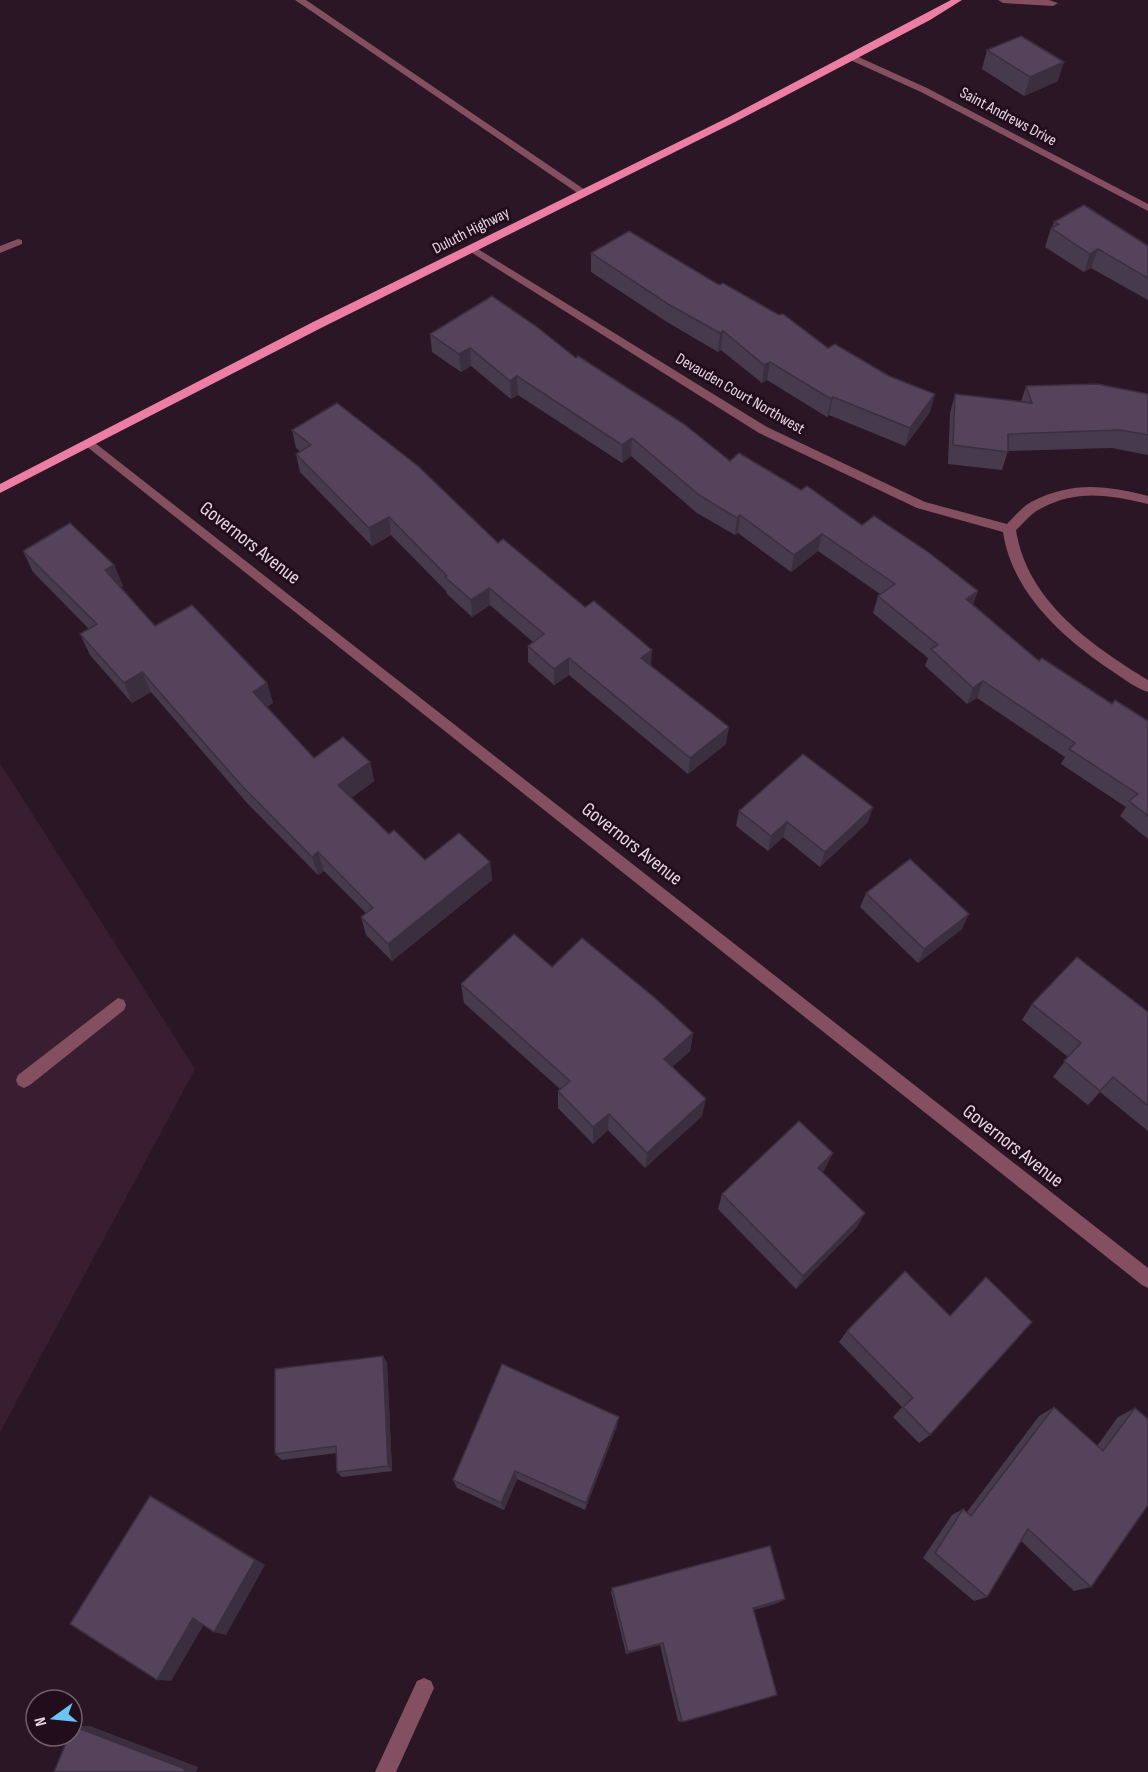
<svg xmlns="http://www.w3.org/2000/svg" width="1148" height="1772" font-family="'Sofia Sans Condensed',sans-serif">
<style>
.built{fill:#391e32}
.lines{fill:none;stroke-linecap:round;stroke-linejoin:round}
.minor{fill:#844f61;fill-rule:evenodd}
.major{fill:#ec7da4;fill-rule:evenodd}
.wall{fill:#483a4d}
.shaded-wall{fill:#3b2f3f}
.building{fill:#54435a;stroke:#3b2f3f;stroke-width:1.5}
.labels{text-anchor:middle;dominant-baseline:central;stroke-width:6;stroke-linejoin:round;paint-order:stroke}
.far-street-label{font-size:16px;fill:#e6d7e1;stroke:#210d1b}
.street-label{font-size:20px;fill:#e6d7e1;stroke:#210d1b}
</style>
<rect width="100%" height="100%" fill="#2b1625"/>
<polygon class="built" points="0,763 195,1069 0,1432"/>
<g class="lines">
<g class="minor">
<polygon points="295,0 306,0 588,192 579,194"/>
<polygon points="998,0 1049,0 1058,3 1053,6 1003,3"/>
<polygon points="848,55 854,55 927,88 1148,204 1148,211 921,92 848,59"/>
<polygon points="18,239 22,240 22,244 0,253 0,246"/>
<path d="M473 246 767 427 925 502 1007 524C1014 517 1022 507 1031 502 1072 481 1105 485 1148 496V504C1109 495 1077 489 1040 509 1031 513 1023 524 1016 530 1027 601 1091 645 1148 680V692C1135 688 1123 678 1112 671 1063 638 1012 593 1003 532L917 508 759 433 469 251 468 249Z"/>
<polygon points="90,439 1148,1268 1148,1288 1142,1285 86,446 84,443"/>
<polygon points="118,998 124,1000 126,1005 124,1010 30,1085 24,1088 18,1085 16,1080 18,1075"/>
<polygon points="424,1678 431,1681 434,1688 396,1772 375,1772 417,1681"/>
</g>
<polygon class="major" points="951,0 962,0 930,20 735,122 321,328 0,493 0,484 313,322 727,118"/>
</g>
<g class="wall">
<polygon points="987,50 1058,81 1024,96 982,69"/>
<polygon points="1054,222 1148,246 1148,300 1091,268 1084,272 1045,247 1051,228 1052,227"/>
<polygon points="591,253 719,285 828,348 930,412 905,446 829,415 827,417 767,380 762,383 721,350 718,352 667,322 591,272"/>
<polygon points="430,334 576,358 730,461 801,490 978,591 973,604 1039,661 1112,704 1148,721 1148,839 1120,816 1126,807 1061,764 1065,757 977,698 967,704 925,666 928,658 873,613 878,596 880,594 818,551 791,572 738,533 735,535 697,513 631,456 622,463 518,395 511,399 471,366 461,372 432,352"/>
<polygon points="1026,386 1148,394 1148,455 1112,448 1008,451 1002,470 948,464 950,413 955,394 1021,402"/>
<polygon points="292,430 498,543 651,666 726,744 688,774 569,675 554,685 528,662 528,646 533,642 490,605 472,617 447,594 446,591 391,535 372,546 300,472 296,454 301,452 296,448"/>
<polygon points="23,551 114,565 123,586 120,587 155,626 267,683 273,703 267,707 314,758 370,762 374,781 351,798 389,834 425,860 490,862 492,880 392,961 366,935 361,917 366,913 324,871 318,875 248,804 151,692 132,703 90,655 80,634 89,629 33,572"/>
<polygon points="739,811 868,822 820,867 783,837 768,851 736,826"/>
<polygon points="866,893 962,929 918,963 860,907"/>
<polygon points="552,967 693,1033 690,1051 672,1067 702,1116 645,1168 608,1130 593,1144 558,1108 558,1091 560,1089 464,1003 461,984"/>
<polygon points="1032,1004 1148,1012 1148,1131 1100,1092 1088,1105 1053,1077 1068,1057 1022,1020"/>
<polygon points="825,1169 822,1172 857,1227 796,1289 718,1209 722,1194"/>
<polygon points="905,1271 930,1435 919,1443 893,1417 902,1407 839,1342 847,1331"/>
<polygon points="383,1356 387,1363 392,1471 342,1477 337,1472 337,1453 282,1460 275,1454"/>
<polygon points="1054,1407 1097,1446 1118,1417 1135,1408 1091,1587 1074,1591 1021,1541 987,1597 974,1601 923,1558 952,1515 963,1509 967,1512 1039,1416"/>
<polygon points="617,1426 585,1510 517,1479 504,1510 457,1488 453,1480"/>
<polygon points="612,1588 785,1599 778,1603 754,1610 682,1722 678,1721 660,1645 626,1654 611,1592"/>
</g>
<g class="shaded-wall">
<polygon points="1064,62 1058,81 1024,96 1030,77"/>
<polygon points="1098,249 1091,268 1084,272 1090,254"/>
<polygon points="723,331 721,350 718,352 720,333"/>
<polygon points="470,348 471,366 461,372 459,354"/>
<polygon points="770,362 767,380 762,383 764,365"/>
<polygon points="517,376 518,395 511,399 510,381"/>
<polygon points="935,394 930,412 905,446 910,428"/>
<polygon points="833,397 829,415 827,417 831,399"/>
<polygon points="632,438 631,456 622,463 622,445"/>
<polygon points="740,515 738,533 735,535 737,518"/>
<polygon points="389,517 391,535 372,546 369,528"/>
<polygon points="822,534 818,551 791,572 794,555"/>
<polygon points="114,565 123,586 114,592 105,570"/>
<polygon points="489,588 490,605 472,617 471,600"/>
<polygon points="978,591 971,608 966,599"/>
<polygon points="652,650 651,667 641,658"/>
<polygon points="569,658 569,675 554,685 554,669"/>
<polygon points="142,672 151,692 132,703 124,683"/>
<polygon points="983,681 977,698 967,704 973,688"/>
<polygon points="267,683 273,703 259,712 253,692"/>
<polygon points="729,727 726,744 688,774 690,758"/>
<polygon points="370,762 374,781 342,804 338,785"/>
<polygon points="873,807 868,822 820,867 825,852"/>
<polygon points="787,822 783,837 768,851 771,836"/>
<polygon points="318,852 324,871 318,875 312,857"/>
<polygon points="490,862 492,880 392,961 388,944"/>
<polygon points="969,914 962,929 918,963 924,949"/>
<polygon points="693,1033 690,1051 661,1077 664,1059"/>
<polygon points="706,1099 702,1116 645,1168 647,1153"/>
<polygon points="609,1114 608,1130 593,1144 593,1127"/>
<polygon points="833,1153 825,1169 811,1183 818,1168"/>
<polygon points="865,1213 857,1227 796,1289 803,1276"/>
<polygon points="383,1356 387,1363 392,1471 388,1466"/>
<polygon points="619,1417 617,1426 585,1510 586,1503"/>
<polygon points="515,1471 517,1479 504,1510 501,1503"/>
<polygon points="150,1496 164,1503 265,1565 226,1635 214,1632"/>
<polygon points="785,1599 778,1603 747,1612 753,1608"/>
<polygon points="193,1618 206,1621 171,1681 157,1680"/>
<polygon points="663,1643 660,1645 626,1654 628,1652"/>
<polygon points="73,1726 90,1726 198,1767 196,1772 184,1772"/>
</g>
<g class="building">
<polygon points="1021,36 1064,62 1030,77 987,50"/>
<polygon points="1084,205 1148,246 1148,278 1098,249 1090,254 1051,228 1059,224 1054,222"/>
<polygon points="629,231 719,285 723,283 779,315 783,314 828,348 835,344 889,376 935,394 910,428 833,397 831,399 770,362 764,365 723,331 720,333 668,304 591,253"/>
<polygon points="492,296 537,327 576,358 578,356 684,424 730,461 739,453 801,490 807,486 862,525 874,516 928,552 978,591 966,599 1039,661 1042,658 1112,704 1115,700 1148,721 1148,816 1129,801 1138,794 1069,749 1075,743 983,681 973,688 931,649 938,645 878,596 895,584 822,534 794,555 740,515 737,518 699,495 632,438 622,445 517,376 510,381 470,348 459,354 430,334"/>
<polygon points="1097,384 1148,394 1148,435 1120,430 1008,434 1008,452 953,445 955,394 1032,403 1026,386"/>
<polygon points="337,403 418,466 498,543 503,539 585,607 594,601 652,650 641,658 729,727 690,758 569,658 554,669 528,646 544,634 489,588 471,600 445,577 447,576 389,517 369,528 296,454 311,445 292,430"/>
<polygon points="70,523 114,565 105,570 155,626 192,605 267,683 253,692 314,758 343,737 370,762 338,785 389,834 394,830 425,860 459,833 490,862 388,944 361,917 373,908 318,852 312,857 241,785 142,672 124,683 80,634 97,624 23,551"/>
<polygon points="803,754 873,807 825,852 787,822 771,836 739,811"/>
<polygon points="910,859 969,914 924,949 866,893"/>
<polygon points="514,934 552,967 582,938 655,998 693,1033 664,1059 706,1099 647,1153 609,1114 593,1127 558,1091 570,1081 461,984"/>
<polygon points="1077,957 1148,1012 1148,1106 1113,1077 1100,1091 1064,1061 1081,1043 1032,1004"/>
<polygon points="799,1121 833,1153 818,1168 865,1213 803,1276 722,1194"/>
<polygon points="905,1271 950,1316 986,1277 1032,1322 930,1435 903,1407 913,1398 847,1331"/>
<polygon points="383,1356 388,1466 337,1472 336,1446 275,1454 275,1369"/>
<polygon points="502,1364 619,1417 586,1503 515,1471 501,1503 453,1480"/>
<polygon points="1054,1407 1103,1451 1135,1408 1148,1419 1148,1505 1091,1587 1028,1529 987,1597 935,1553 963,1509 971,1516"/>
<polygon points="150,1496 255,1560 214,1632 193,1618 157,1680 70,1624"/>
<polygon points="770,1546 785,1599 753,1608 777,1695 682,1722 663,1643 628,1652 612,1588"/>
<polygon points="73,1726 185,1769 184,1772 54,1772 69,1736 72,1736"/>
</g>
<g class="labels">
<g class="far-street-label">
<text transform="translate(1008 117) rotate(28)">Saint Andrews Drive</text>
<text transform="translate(471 231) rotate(-27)">Duluth Highway</text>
<text transform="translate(740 394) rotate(30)">Devauden Court Northwest</text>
</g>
<g class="street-label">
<text transform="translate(250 543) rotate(38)">Governors Avenue</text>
<text transform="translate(632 844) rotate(38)">Governors Avenue</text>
<text transform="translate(1013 1146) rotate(38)">Governors Avenue</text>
</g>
</g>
<g transform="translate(54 1718) rotate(255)"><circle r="28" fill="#210d1b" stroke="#705e6a" stroke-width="1.5"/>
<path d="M0-4.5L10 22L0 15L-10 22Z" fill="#6ac3f1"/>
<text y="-9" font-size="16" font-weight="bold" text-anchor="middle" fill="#e6d7e1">N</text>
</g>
</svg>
